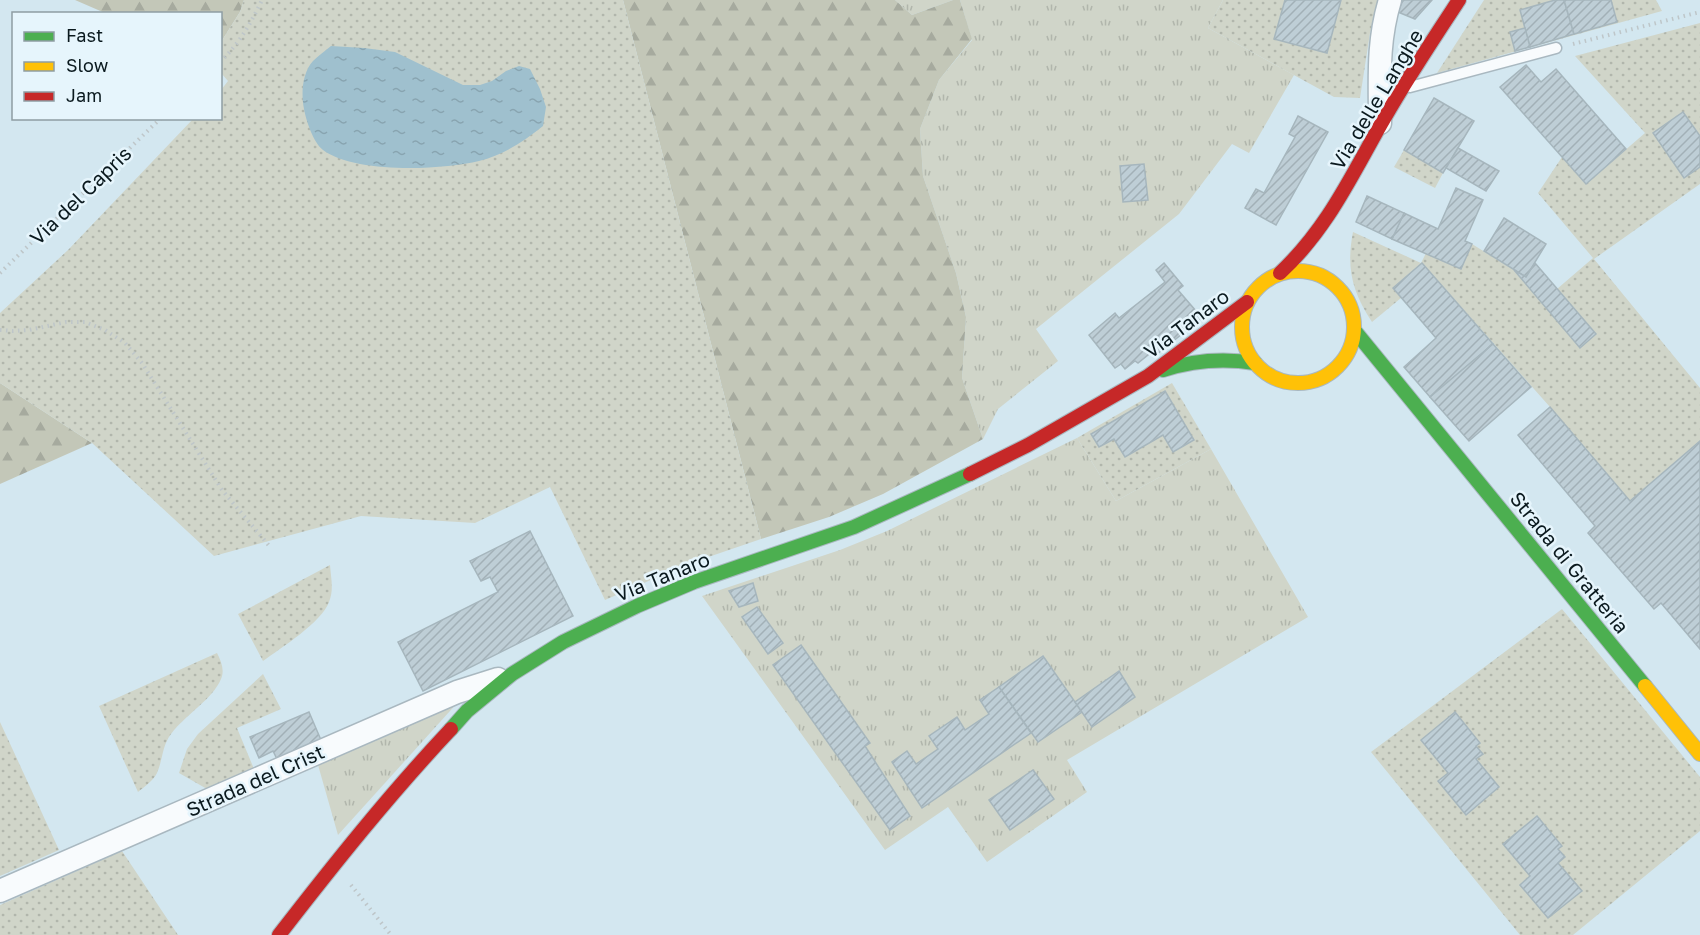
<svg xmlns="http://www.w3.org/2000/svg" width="1700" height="935" font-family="'Golos Text',sans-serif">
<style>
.grass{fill:url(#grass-tufts)}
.forest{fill:url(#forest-firs)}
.park{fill:url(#park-dots)}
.water{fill:url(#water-ripples)}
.building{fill:url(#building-hatch);stroke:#a6b6bd;stroke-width:1.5}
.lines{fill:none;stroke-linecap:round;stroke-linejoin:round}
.lane-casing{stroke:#a9b8c0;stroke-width:13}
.street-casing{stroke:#a9b8c0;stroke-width:25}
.fast-casing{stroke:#a9b8c0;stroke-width:16}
.slow-casing{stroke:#a9b8c0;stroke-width:16}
.jam-casing{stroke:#a9b8c0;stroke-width:16}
.path{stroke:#bec6c9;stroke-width:4;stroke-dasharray:1.5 4.5;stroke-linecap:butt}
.lane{stroke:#f8fbfd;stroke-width:10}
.street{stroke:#f8fbfd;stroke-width:22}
.fast{stroke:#4caf50;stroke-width:14}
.slow{stroke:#ffc107;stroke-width:14}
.jam{stroke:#c62828;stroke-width:14}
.labels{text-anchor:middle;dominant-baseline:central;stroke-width:5;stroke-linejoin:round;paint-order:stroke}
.street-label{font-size:20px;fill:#0a191e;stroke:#e6f5fc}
</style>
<defs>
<pattern id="grass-tufts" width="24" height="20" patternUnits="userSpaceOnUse" patternTransform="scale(1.5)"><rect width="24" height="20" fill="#d0d5c9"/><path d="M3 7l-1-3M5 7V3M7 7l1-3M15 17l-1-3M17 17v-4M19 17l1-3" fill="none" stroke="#b1b6ac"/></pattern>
<pattern id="forest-firs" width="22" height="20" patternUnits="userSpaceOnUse" patternTransform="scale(1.5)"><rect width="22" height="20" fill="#c3c7b8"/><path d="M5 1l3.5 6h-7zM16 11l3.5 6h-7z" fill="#a6aa9e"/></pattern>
<pattern id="park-dots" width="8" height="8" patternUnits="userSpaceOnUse" patternTransform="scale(1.5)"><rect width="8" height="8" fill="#d0d5c9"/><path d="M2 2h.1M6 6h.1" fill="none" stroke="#b1b6ac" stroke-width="1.8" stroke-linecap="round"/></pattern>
<pattern id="water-ripples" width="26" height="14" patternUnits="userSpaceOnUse" patternTransform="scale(1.5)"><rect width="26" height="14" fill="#9fc0ce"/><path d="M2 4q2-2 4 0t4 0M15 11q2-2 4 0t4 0" fill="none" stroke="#88a4b0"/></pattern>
<pattern id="building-hatch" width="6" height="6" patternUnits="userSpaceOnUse" patternTransform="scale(1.5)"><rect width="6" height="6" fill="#beced6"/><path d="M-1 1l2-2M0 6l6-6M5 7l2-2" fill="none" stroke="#a2b0b7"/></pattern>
</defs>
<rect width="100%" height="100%" fill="#d3e7f0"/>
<g class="grass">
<polygon points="895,0 953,0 912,15"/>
<polygon points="960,0 1223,0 1208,28 1294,75 1249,153 1232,144 1179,214 1036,329 1058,361 998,409 983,439 962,378 966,317 956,273 923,176 920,129 939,80 972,40"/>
<polygon points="1077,438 1116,501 1211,449 1308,617 1067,760 1087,792 987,862 948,807 885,850 702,596 840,550 887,531"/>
<polygon points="459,701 338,835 318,765"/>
</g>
<g class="forest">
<polygon points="75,0 244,0 240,12 221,42 220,14 105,13"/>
<polygon points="623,0 895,0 912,15 953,0 960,0 972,39 939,80 920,129 923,176 956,273 966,317 962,378 983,439 883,494 829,517 761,539"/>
<polygon points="0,383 92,443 0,484"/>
</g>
<g class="park">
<polygon points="244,0 623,0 761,539 685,565 605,600 550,487 475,523 361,516 214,556 92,443 0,383 0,313 68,250 193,119 220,118 221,90 228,81 221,73 221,42 240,12"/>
<polygon points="1223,0 1378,0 1370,33 1360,98 1334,97 1208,28"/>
<polygon points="1484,0 1656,0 1662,11 1437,73"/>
<path d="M1700 23V184L1594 259 1700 388V441L1630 501 1550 407 1422 263 1393 288 1401 298 1372 322C1352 291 1346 268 1353 232L1421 263 1426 253 1461 269 1472 244 1514 270 1580 347 1596 334 1557 289 1593 258 1538 193 1562 157 1586 184 1645 133 1575 56Z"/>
<polygon points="1404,150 1443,173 1435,188 1394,167"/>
<polygon points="1172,383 1211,449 1116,501 1077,438"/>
<path d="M330 565C331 578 334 590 329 602 322 622 281 648 263 661L238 614Z"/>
<polygon points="1562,609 1700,777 1700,831 1573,935 1520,935 1371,752"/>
<path d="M217 653C221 661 225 670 221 679 213 699 184 716 171 734 162 746 163 759 157 773 154 780 144 787 138 792L99 706Z"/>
<polygon points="263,674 281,709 237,728 254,769 207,789 179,773 187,749 198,734"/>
<polygon points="0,722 59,850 0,876"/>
<polygon points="122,851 178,935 0,935 0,905"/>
</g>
<path class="water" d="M331 46 364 48 395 52 463 85H480L492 81 506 71 519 66 530 69 540 89 546 107 543 126C524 141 504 155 479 161 442 170 355 174 323 150 313 142 306 120 304 109 301 94 302 73 313 61 318 56 325 51 331 46Z"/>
<g class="building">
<polygon points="1285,0 1341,0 1327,53 1274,39"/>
<polygon points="1403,0 1432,0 1415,19 1398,12"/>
<polygon points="1555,0 1564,0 1574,34 1530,47 1520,10"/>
<polygon points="1564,0 1611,0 1617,22 1574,34"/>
<polygon points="1525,28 1530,47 1515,51 1510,32"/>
<polygon points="1526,65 1541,82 1556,69 1626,149 1586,184 1500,87"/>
<polygon points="1434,98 1474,121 1443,173 1404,150"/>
<polygon points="1683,112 1700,136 1700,167 1684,178 1653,133"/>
<polygon points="1298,116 1328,132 1276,225 1245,208 1256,189 1264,193 1295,137 1289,134"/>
<polygon points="1458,148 1499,171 1486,191 1446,168"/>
<polygon points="1144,164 1148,200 1123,202 1120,166"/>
<polygon points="1456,188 1483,200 1465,241 1472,244 1461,269 1392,239 1404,213 1438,229"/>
<polygon points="1367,196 1404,213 1392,239 1356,222"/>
<polygon points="1504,218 1546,244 1526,277 1484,251"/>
<polygon points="1164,263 1183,286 1178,290 1202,318 1157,354 1153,351 1138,363 1135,361 1125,369 1121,364 1115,368 1089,335 1115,313 1119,318 1165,282 1156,270"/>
<polygon points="1422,263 1493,344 1430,397 1404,367 1436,338 1393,288"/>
<polygon points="1535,263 1596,334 1580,348 1514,270 1526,277"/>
<polygon points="1493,344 1531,387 1469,441 1430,397"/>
<polygon points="1165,391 1194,440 1173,452 1163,435 1125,457 1114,439 1099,447 1091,434"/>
<polygon points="1550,407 1630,501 1700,441 1700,649 1661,603 1654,609 1588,533 1595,526 1518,435"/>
<polygon points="530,531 573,616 423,691 398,642 498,592 490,577 481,581 470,561"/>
<polygon points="753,583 758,601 739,607 729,591"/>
<polygon points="757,607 783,643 768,654 742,617"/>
<polygon points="801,645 870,743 865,746 910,816 890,830 773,665"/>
<polygon points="1043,656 1082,712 1038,742 999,687"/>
<polygon points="1119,671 1135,697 1092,727 1075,702"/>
<polygon points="999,687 1031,733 922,808 892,762 907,751 916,764 938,749 929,736 957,717 965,730 989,714 980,700"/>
<polygon points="309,712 321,740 277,759 273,751 259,758 250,737"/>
<polygon points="1455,712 1480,743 1476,746 1483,754 1476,759 1499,787 1466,815 1438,781 1448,773 1421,740"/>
<polygon points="1033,770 1054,799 1010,830 989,800"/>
<polygon points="1537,816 1562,846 1558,849 1565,857 1558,863 1582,891 1548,918 1520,885 1530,876 1503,844"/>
</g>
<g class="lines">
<defs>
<polyline id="lane" points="1410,87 1556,48"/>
<g id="street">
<path d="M1380 123C1380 79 1377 43 1390 0"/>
<polyline points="0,891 457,692 498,679"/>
</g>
<g id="fast">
<polyline points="1354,330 1645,686"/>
<path d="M1163 370C1194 360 1223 358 1255 363"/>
<polyline points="451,729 467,711 512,674 563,642 637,606 694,582 854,527 970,474"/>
</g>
<g id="slow">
<circle cx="1298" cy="327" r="56"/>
<polyline points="1645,686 1700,754"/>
</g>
<g id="jam">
<path d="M1280 273C1329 227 1352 174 1385 117 1408 77 1434 38 1459 0"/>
<polyline points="970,474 1028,445 1148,376 1247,302"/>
<path d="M279 935C334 864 389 795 451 729"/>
</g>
</defs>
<use href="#lane" class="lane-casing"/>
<use href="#street" class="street-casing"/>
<use href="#fast" class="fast-casing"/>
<use href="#slow" class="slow-casing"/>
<use href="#jam" class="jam-casing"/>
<g class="path">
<polyline points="1573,44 1700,12"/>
<path d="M220 62C239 44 251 23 262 0"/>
<polyline points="0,273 161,118"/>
<polyline points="0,330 13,331 29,330 66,322 85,322 105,330 125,343 142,363 222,490 271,548"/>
<polyline points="351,885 391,935"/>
</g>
<use href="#lane" class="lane"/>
<use href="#street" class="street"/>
<use href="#fast" class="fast"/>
<use href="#slow" class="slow"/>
<use href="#jam" class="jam"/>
</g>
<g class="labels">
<g class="street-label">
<text transform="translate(1376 99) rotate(-59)">Via delle Langhe</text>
<text transform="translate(80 195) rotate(-44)">Via del Capris</text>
<text transform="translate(1186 323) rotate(-37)">Via Tanaro</text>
<text transform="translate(1570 562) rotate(51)">Strada di Gratteria</text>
<text transform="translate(662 576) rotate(-22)">Via Tanaro</text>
<text transform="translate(255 780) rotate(-24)">Strada del Crist</text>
</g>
</g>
<rect x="12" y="12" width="210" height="108" fill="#e6f5fc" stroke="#8e9da3" stroke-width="1.5"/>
<rect x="24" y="32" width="30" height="9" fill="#4caf50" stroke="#8e9da3" stroke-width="1.5"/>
<text x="66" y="42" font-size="18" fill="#0a191e">Fast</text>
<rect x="24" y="62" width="30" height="9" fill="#ffc107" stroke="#8e9da3" stroke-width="1.5"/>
<text x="66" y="72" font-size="18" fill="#0a191e">Slow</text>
<rect x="24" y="92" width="30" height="9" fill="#c62828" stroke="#8e9da3" stroke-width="1.5"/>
<text x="66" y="102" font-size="18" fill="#0a191e">Jam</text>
</svg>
